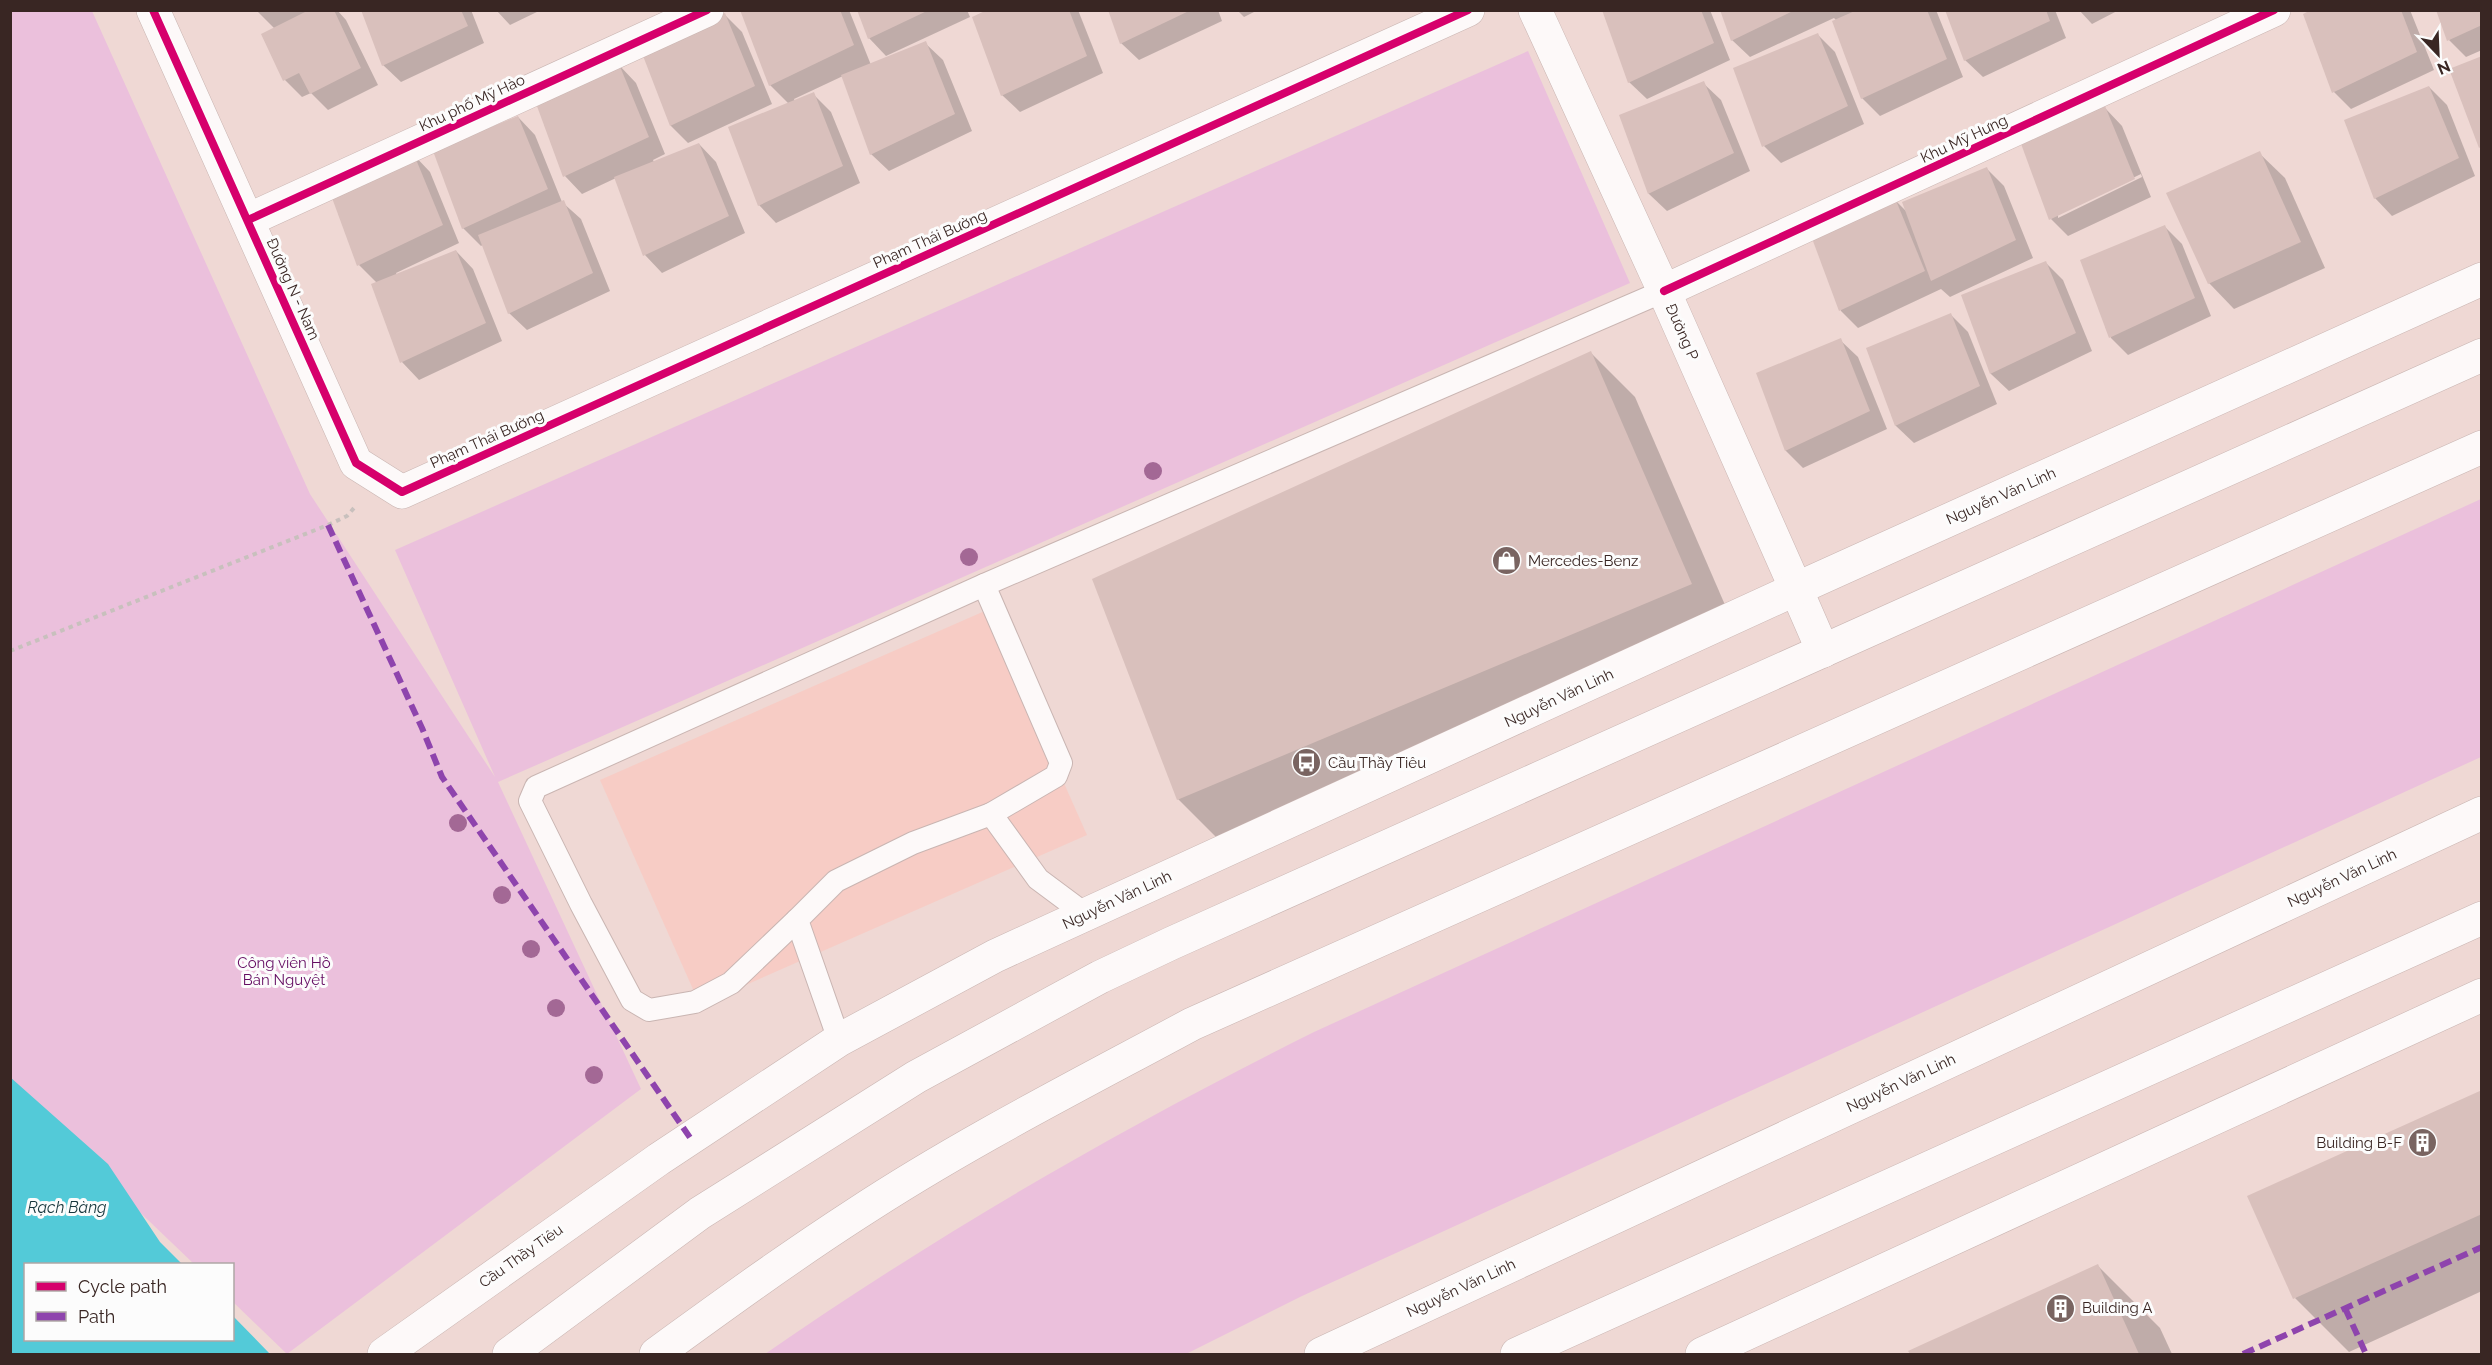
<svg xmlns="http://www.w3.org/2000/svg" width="2492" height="1365" font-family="Raleway,sans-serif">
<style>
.built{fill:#f7ccc5}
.green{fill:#ebc0dc}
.water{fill:#53cad8}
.shadow{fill:#0003;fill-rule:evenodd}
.building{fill:#d9c0bc}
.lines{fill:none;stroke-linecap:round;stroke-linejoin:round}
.lane-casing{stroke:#c9b5b2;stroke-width:24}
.street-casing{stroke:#c9b5b2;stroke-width:34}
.primary-casing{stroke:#c9b5b2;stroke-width:34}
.highway-casing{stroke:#c9b5b2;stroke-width:34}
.path{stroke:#c8c0bd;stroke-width:4;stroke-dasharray:4.5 4.5;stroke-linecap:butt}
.lane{stroke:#fdf9f9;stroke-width:22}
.street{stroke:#fdf9f9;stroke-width:33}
.primary{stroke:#fdf9f9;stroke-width:33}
.highway{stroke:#fdf9f9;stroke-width:33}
.quiet{stroke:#8e44ad;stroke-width:6;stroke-dasharray:12 6;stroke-linecap:butt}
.cycleway-casing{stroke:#fcfcfc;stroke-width:11}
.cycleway{stroke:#d6006c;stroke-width:8}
.tree{fill:#a36895}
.labels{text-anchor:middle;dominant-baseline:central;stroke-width:6;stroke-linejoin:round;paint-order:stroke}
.street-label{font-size:15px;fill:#392623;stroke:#fcfcfc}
.poi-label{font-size:15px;fill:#392623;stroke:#fcfcfc;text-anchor:start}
.park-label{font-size:15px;fill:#640c62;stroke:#fcfcfc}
.water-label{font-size:16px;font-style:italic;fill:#17363c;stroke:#fcfcfc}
</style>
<rect width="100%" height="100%" fill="#efd8d4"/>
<polygon class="built" points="987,610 1087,835 700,1005 600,780"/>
<g class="green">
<polygon points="10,11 92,11 310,494 495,777 395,550 1528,51 1630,283 498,782 641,1089 287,1354 233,1302 232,1264 194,1264 11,1089"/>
<path d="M2481 499V757L1302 1296 1186 1354H765C941 1232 1123 1127 1314 1032Z"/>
</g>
<polygon class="water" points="10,1077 108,1164 160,1242 182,1264 26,1264 26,1340 232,1340 233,1316 270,1354 11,1354"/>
<g class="shadow">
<polygon points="256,10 337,10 346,20 378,85 328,110 311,93 302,97 285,80 275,29"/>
<polygon points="363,10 471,10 484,43 401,82 383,65"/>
<polygon points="496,10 541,10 510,25"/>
<polygon points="742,10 849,10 871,65 925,43 943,60 972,131 889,171 871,154 843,76 794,99 795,102 813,94 831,112 860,183 776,223 759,205 789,104 770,85"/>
<polygon points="859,10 967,10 970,17 886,56 869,38"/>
<polygon points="991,10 1078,10 1103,73 1020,112 1002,95"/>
<polygon points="1109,10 1218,10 1222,21 1139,60 1121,43"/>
<polygon points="1237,10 1258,10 1244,17"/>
<polygon points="1603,10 1710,10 1730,60 1647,99 1629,82"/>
<polygon points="1721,10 1936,10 1963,77 1880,116 1862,98 1834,22 1837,21 1834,18 1750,57 1732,40"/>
<polygon points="1947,10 2055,10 2066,38 1983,77 1965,60"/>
<polygon points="2079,10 2119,10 2092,24"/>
<polygon points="2315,10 2410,10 2434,70 2351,109 2334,92"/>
<polygon points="2482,10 2482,50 2466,57 2449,40"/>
<polygon points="725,15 742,32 772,104 688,143 671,126 642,49"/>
<polygon points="1818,35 1835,52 1864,124 1781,163 1764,146"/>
<polygon points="619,65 636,83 665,154 653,160 654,162 699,144 716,162 745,233 662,273 645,255 616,178 582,194 565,176"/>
<polygon points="1703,83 1721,100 1750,171 1667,211 1649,194 1621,116"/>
<polygon points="2429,87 2447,105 2475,176 2392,216 2375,198"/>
<path d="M2105 108 2122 126 2151 197 2068 236 2051 219ZM2141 174 2142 177 2058 218V214Z"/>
<polygon points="518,117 535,135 562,202 581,219 610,291 527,330 509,313 484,244 481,246 463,228 435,152"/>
<polygon points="2259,153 2285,178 2325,268 2234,309 2209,283"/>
<polygon points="413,154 430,172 459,243 396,273 397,275 456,251 473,269 502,341 419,380 402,362 373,285 377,283 359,265"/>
<polygon points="1987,169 2004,186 2033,258 1950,297 1941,289 1858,328 1841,311 1812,233 1895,200 1908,213"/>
<polygon points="2165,227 2182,244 2211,316 2128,355 2111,338 2082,260"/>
<polygon points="2046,263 2063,280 2092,351 2009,391 1991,374 1963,296"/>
<polygon points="1951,315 1968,332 1997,404 1914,443 1896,426 1868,349"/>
<polygon points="1840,340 1858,357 1887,429 1803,468 1786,451 1758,374"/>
<polygon points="1591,353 1635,397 1735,628 1222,843 1178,799"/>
<polygon points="2482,1092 2482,1291 2349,1352 2295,1298"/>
<polygon points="2098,1266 2160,1328 2172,1354 1912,1354 1910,1351"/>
</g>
<g class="building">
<polygon points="309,10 334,10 361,68 310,94 299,73 283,81 261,34"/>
<polygon points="361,10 461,10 468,26 382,66"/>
<polygon points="740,10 840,10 854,45 769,86"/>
<polygon points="857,10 929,10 868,39"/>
<polygon points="987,10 1069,10 1087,56 1001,96 972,17"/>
<polygon points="1108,10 1191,10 1120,44"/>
<polygon points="1602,10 1701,10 1714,43 1628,83"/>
<polygon points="1720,10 1795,10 1731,41"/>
<polygon points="1857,10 1927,10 1947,59 1861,99 1832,21"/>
<polygon points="1945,10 2046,10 2050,21 1964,61"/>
<polygon points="2311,10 2401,10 2417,52 2332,93 2303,14"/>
<polygon points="2436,10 2482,10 2482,25 2447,41"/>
<polygon points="725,13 755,86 670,126 640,48"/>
<polygon points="1818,33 1848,106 1762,147 1733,68"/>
<polygon points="926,41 955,114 870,155 841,75"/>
<polygon points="2482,56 2482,146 2479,148 2449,69"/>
<polygon points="619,64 649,137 563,177 534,98"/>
<polygon points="1704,81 1734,153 1648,194 1619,115"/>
<polygon points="2429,86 2459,158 2374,199 2344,120"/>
<polygon points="814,92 843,166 758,206 728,127"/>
<polygon points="2105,106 2135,179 2049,220 2020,141"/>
<polygon points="518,116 548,189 462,229 433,151"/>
<polygon points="699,143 729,216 643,256 614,177"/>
<polygon points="2260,151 2301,242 2208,284 2166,193"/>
<polygon points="413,152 443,225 357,266 328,187"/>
<polygon points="1987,167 2016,240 1931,281 1902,202"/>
<polygon points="1895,198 1925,271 1839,311 1810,233"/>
<polygon points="564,200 593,273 508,314 478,235"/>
<polygon points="2165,225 2195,298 2109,338 2080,260"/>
<polygon points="456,250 486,323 400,363 371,284"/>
<polygon points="2046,261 2076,333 1990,374 1961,295"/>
<polygon points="1951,313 1980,386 1895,426 1866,348"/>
<polygon points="1841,338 1870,411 1785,451 1756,373"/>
<polygon points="1591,351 1692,584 1177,800 1092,579"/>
<polygon points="2482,1090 2482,1214 2293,1299 2247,1196"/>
<polygon points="2098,1264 2139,1354 1910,1354 1908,1351"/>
</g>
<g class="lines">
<defs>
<g id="lane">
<polyline points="984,585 1061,763 1056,776 991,814"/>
<polyline points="797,920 731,983 695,1002 649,1010 632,1000 581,904 530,801 536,787 984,585 1664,291"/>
<polyline points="839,1040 797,920 836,881 913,843 991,814 1038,879 1085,914"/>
</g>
<g id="street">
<polyline points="153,10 356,463 402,492 1468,10"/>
<polyline points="1535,10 1664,291 1796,589"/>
<polyline points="248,220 707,10"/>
<polyline points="1664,291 2274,10"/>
</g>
<g id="primary">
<polyline points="1796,589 1823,651"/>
<polyline points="384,1354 659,1159 839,1040 995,956 1796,589 2482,279"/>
<polyline points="1702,1354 2482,995"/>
</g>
<g id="highway">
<polyline points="509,1354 700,1213 916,1077 1100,977 1172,943 2482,355"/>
<path d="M656 1354C722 1306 788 1258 856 1214 964 1143 1079 1085 1192 1024L2482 447"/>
<polyline points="1321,1354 2482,813"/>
<polyline points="1517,1354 2482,918"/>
</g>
</defs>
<use href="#lane" class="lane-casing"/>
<use href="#street" class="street-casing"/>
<use href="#primary" class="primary-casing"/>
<use href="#highway" class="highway-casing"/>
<polyline class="path" points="10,651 328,525 347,516 354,508"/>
<use href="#lane" class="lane"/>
<use href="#street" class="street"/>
<use href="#primary" class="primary"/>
<use href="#highway" class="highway"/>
<g class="quiet">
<polyline points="328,525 422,728 442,777 691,1139"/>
<polyline points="2345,1308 2366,1354"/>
<polyline points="2243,1354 2482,1247"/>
</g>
<defs>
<g id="cycleway">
<polyline points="153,10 356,463 402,492 1468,10"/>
<polyline points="248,220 707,10"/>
<polyline points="1664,291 2274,10"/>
</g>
</defs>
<use href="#cycleway" class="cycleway-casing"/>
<use href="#cycleway" class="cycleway"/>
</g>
<g class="tree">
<circle cx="1153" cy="471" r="9"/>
<circle cx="969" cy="557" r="9"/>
<circle cx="458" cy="823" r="9"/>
<circle cx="502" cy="895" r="9"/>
<circle cx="531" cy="949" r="9"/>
<circle cx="556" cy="1008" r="9"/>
<circle cx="594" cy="1075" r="9"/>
</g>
<defs>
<symbol id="shop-disc" viewBox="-11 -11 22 22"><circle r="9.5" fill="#796461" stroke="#fcfcfc"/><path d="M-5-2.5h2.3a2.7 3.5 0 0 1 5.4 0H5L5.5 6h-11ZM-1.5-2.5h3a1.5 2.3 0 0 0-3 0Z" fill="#fff"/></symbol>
<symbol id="bus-disc" viewBox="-11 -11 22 22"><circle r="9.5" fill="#796461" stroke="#fcfcfc"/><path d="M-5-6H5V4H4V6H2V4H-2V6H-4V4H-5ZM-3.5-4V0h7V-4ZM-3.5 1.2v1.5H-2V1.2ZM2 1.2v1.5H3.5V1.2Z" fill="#fff"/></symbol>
<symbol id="building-disc" viewBox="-11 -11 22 22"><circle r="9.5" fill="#796461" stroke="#fcfcfc"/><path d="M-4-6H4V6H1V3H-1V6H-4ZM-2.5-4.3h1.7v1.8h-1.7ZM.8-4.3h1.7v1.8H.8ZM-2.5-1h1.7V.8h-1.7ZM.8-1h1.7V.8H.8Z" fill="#fff"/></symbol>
</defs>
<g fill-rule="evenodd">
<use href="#shop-disc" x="1490" y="544" width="33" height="33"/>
<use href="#bus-disc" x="1290" y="746" width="33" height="33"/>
<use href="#building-disc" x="2406" y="1126" width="33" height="33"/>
<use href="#building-disc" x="2044" y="1292" width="33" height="33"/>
</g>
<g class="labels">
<g class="street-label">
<text transform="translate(472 103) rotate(-25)">Khu phố Mỹ Hào</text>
<text transform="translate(1964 139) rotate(-25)">Khu Mỹ Hưng</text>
<text transform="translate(930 239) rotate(-24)">Phạm Thái Bường</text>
<text transform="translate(293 289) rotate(66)">Đường N - Nam</text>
<text transform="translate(1682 332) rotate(66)">Đường P</text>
<text transform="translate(487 439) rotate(-24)">Phạm Thái Bường</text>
<text transform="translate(2001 496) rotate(-24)">Nguyễn Văn Linh</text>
<text transform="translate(1559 698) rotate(-25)">Nguyễn Văn Linh</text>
<text transform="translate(2342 878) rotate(-25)">Nguyễn Văn Linh</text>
<text transform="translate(1117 900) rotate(-25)">Nguyễn Văn Linh</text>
<text transform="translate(1901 1083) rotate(-25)">Nguyễn Văn Linh</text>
<text transform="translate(521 1256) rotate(-35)">Cầu Thầy Tiêu</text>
<text transform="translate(1461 1288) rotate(-25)">Nguyễn Văn Linh</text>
</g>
<g class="poi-label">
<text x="1528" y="561">Mercedes-Benz</text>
<text x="1328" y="763">Cầu Thầy Tiêu</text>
<text x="2402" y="1143" text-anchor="end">Building B-F</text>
<text x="2082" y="1308">Building A</text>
</g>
<g class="park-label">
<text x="284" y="963">Công viên Hồ<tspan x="284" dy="17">Bán Nguyệt</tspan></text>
</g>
<g class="water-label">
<text x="67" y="1207">Rạch Bàng</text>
</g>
</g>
<rect width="2492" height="1365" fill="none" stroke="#392623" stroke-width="24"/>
<rect x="24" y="1263" width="210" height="78" fill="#fcfcfc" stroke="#aea6a5" stroke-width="1.5"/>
<rect x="36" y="1282" width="30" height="9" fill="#d6006c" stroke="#aea6a5" stroke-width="1.5"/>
<text x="78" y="1293" font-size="18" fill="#392623">Cycle path</text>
<rect x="36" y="1312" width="30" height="9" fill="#8e44ad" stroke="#aea6a5" stroke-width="1.5"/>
<text x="78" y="1323" font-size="18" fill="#392623">Path</text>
<g transform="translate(2438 54) rotate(157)" stroke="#fcfcfc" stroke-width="4.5" paint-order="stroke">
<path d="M0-4.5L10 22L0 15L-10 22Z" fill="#392623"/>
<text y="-9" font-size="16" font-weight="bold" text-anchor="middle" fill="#392623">N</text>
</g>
</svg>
